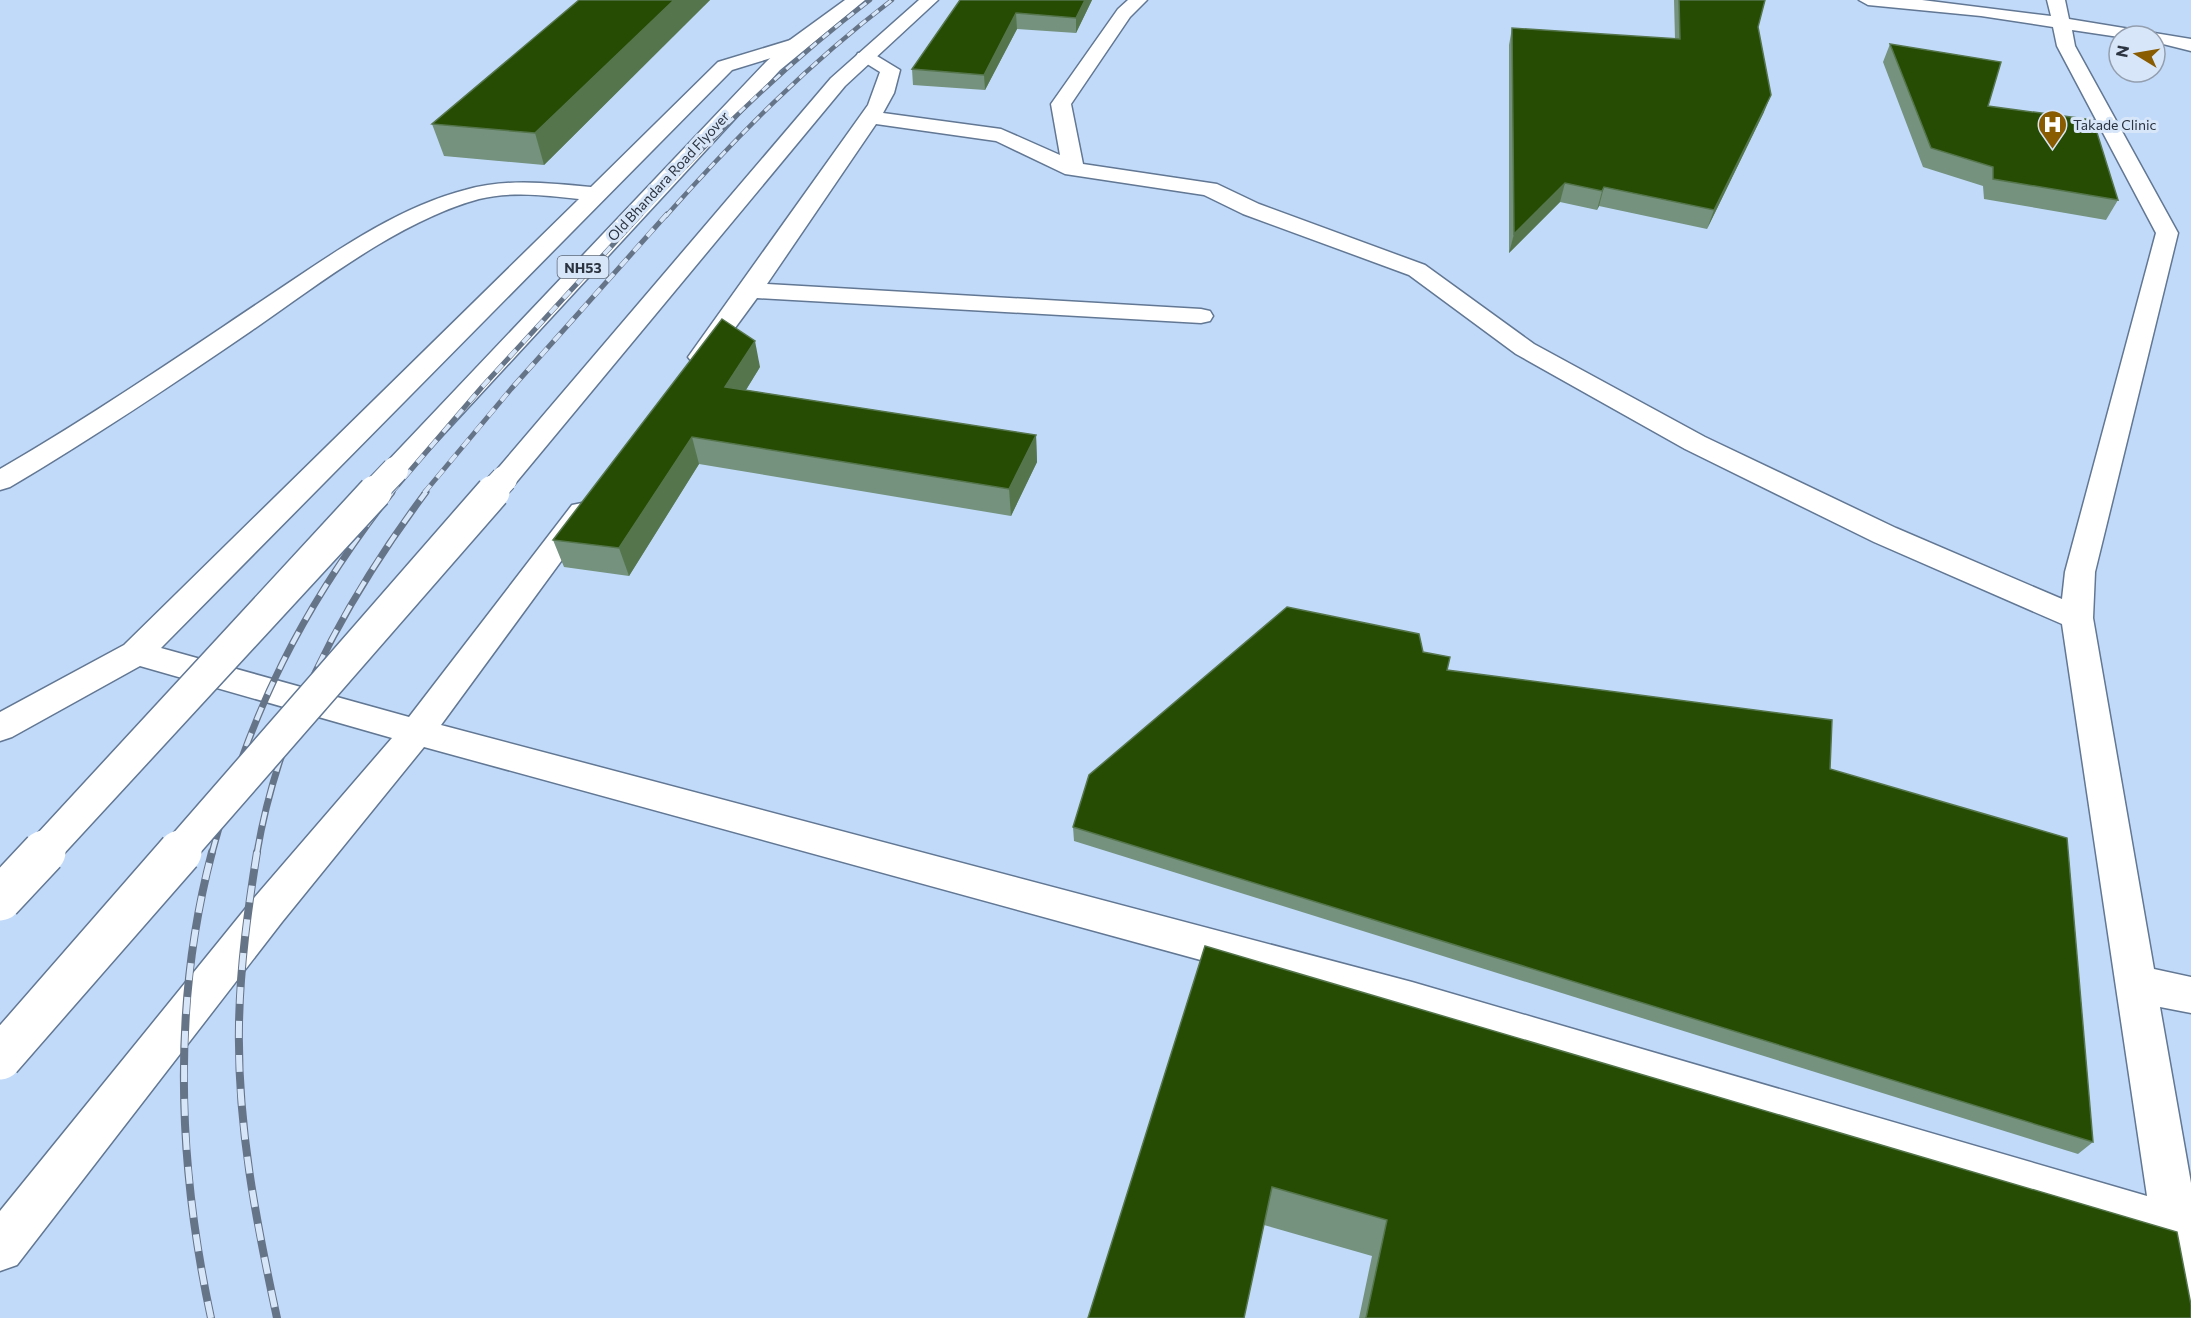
<svg xmlns="http://www.w3.org/2000/svg" width="2191" height="1318" font-family="Commissioner,sans-serif">
<style>
.lines{fill:none;stroke-linecap:round;stroke-linejoin:round}
.minor-casing{stroke:#617793;stroke-width:3}
.highway-casing{stroke:#617793;stroke-width:3}
.minor{fill:#fff;fill-rule:evenodd}
.highway{fill:#fff;fill-rule:evenodd}
.rail-far3-casing{stroke:#667488;stroke-width:4.5}
.rail-far2-casing{stroke:#667488;stroke-width:5}
.rail-far1-casing{stroke:#667488;stroke-width:7}
.rail-casing{stroke:#667488;stroke-width:8}
.rail-far3{stroke:#d8e6f9;stroke-width:3;stroke-dasharray:8;stroke-linecap:butt}
.rail-far2{stroke:#d8e6f9;stroke-width:4;stroke-dasharray:10;stroke-linecap:butt}
.rail-far1{stroke:#d8e6f9;stroke-width:4.5;stroke-dasharray:14;stroke-linecap:butt}
.rail{stroke:#d8e6f9;stroke-width:6;stroke-dasharray:17;stroke-linecap:butt}
.highway-bridge-far2-casing{stroke:#617793;stroke-width:28;stroke-linecap:butt}
.highway-bridge-far1-casing{stroke:#617793;stroke-width:36;stroke-linecap:butt}
.highway-bridge-casing{stroke:#617793;stroke-width:46;stroke-linecap:butt}
.highway-bridge-far2{stroke:#fff;stroke-width:26}
.highway-bridge-far1{stroke:#fff;stroke-width:33}
.highway-bridge{stroke:#fff;stroke-width:43}
.wall{fill:#74927e}
.shaded-wall{fill:#55764d}
.building{fill:#264b03;stroke:#55764d;stroke-width:1.5}
.labels{text-anchor:middle;dominant-baseline:central;stroke-width:6;stroke-linejoin:round;paint-order:stroke}
.far-poi-label{font-size:14px;fill:#2b3440;stroke:#d8e6f9;text-anchor:start}
.far-street-label{font-size:14px;fill:#2b3440;stroke:#d8e6f9}
.shield{fill:#d8e6f9;stroke:#5f6978;stroke-width:1.5}
.shield-label{font-size:14px;font-weight:bold;fill:#2b3440}
</style>
<rect width="100%" height="100%" fill="#c2daf9"/>
<g class="lines">
<defs>
<path id="minor" d="M1128 0H1147L1130 17 1071 104 1083 164 1217 184 1259 204 1425 265 1534 344 1705 437 1896 528 2062 599 2065 572 2156 233 2057 46 2053 27 1981 16 1868 5 1859 0H1922L2051 16 2047 0H2065L2069 19 2191 39V51L2155 42V36L2119 37 2072 30 2075 46 2178 233 2095 572 2093 618 2154 969 2191 977V1013L2160 1007 2191 1183V1318H2166L2155 1245 1412 1018 424 747 282 922 17 1265 0 1271V1211L254 898 392 738 140 666 12 737 0 741V712L124 645 579 199C546 195 511 191 479 199 399 221 319 284 251 331 172 385 93 438 10 487L0 490V469C90 417 176 358 263 300 325 259 392 209 465 190 507 178 548 183 591 187L718 62 797 38 804 40 806 44 804 48 732 70 161 648 409 717 572 505 582 503 592 505 597 512 592 519 441 725 1412 982 2147 1196 2062 624 1874 542 1685 449 1516 354 1409 275 1243 214 1204 195 1065 174 996 141 876 124 767 284 1201 309 1210 311 1213 316 1210 321 1201 323 757 298 710 362 701 365 692 362 688 357 868 105 880 72 856 57 858 53H872L900 70 894 93 883 113 1001 129 1060 155 1051 104 1118 9Z"/>
<g id="highway">
<polygon points="845,0 865,0 780,70 405,476 395,479 385,476 381,470 385,464 766,62 790,40"/>
<polygon points="919,0 938,0 845,86 514,485 504,488 494,485 490,479 494,473 831,78"/>
</g>
</defs>
<use href="#minor" class="minor-casing"/>
<use href="#highway" class="highway-casing"/>
<use href="#minor" class="minor"/>
<use href="#highway" class="highway"/>
<defs>
<g id="rail-far3">
<path d="M639 216C711 137 786 64 870 0"/>
<path d="M666 216C736 137 808 64 892 0"/>
</g>
<g id="rail-far2">
<polyline points="391,493 482,387 641,214"/>
<polyline points="424,493 511,389 667,214"/>
</g>
<g id="rail-far1">
<path d="M212 853C250 712 302 607 392 492"/>
<path d="M257 853C279 720 346 599 426 492"/>
</g>
<g id="rail">
<path d="M257 852C248 909 240 966 239 1024 237 1124 256 1221 277 1318"/>
<path d="M211 1318C178 1165 172 1004 212 852"/>
</g>
</defs>
<use href="#rail-far3" class="rail-far3-casing"/>
<use href="#rail-far2" class="rail-far2-casing"/>
<use href="#rail-far1" class="rail-far1-casing"/>
<use href="#rail" class="rail-casing"/>
<use href="#rail-far3" class="rail-far3"/>
<use href="#rail-far2" class="rail-far2"/>
<use href="#rail-far1" class="rail-far1"/>
<use href="#rail" class="rail"/>
<defs>
<g id="highway-bridge-far2">
<polyline points="373,493 395,470"/>
<polyline points="491,493 504,479"/>
</g>
<g id="highway-bridge-far1">
<polyline points="42,853 375,492"/>
<polyline points="178,853 493,492"/>
</g>
<g id="highway-bridge">
<polyline points="0,899 44,852"/>
<polyline points="0,1058 180,852"/>
</g>
</defs>
<use href="#highway-bridge-far2" class="highway-bridge-far2-casing"/>
<use href="#highway-bridge-far1" class="highway-bridge-far1-casing"/>
<use href="#highway-bridge" class="highway-bridge-casing"/>
<use href="#highway-bridge-far2" class="highway-bridge-far2"/>
<use href="#highway-bridge-far1" class="highway-bridge-far1"/>
<use href="#highway-bridge" class="highway-bridge"/>
</g>
<g class="wall">
<polygon points="579,0 710,0 544,165 444,156 432,124"/>
<polygon points="960,0 1092,0 1076,33 1017,29 985,90 913,85 912,69"/>
<polygon points="1674,0 1765,0 1758,27 1764,112 1707,229 1599,206 1597,210 1560,202 1509,253 1509,45 1512,28 1675,39"/>
<polygon points="1890,44 1988,106 2118,200 2106,220 1984,199 1983,186 1923,167 1883,62"/>
<polygon points="760,367 746,390 1036,435 1037,462 1011,516 699,464 629,576 564,567 553,540"/>
<polygon points="1447,670 1830,769 2093,1142 2078,1154 1074,841 1073,827"/>
<polygon points="1205,946 2191,1318 1359,1318 1372,1256 1264,1225"/>
</g>
<g class="shaded-wall">
<polygon points="674,0 710,0 544,165 535,133"/>
<polygon points="1085,0 1092,0 1076,33 1076,18"/>
<polygon points="1016,13 1017,29 985,90 984,75"/>
<polygon points="1771,95 1764,112 1707,229 1714,210"/>
<polygon points="1565,183 1560,202 1509,253 1514,234"/>
<polygon points="1604,187 1599,206 1597,210 1602,191"/>
<polygon points="755,341 760,367 731,414 725,387"/>
<polygon points="1036,435 1037,462 1011,516 1009,489"/>
<polygon points="692,437 699,464 629,576 619,548"/>
</g>
<g class="building">
<polygon points="579,0 674,0 535,133 432,124"/>
<polygon points="960,0 1085,0 1076,18 1016,13 984,75 912,69"/>
<polygon points="1679,0 1765,0 1758,27 1771,95 1714,210 1604,187 1602,191 1565,183 1514,234 1512,28 1680,39"/>
<polygon points="1890,44 2001,62 1988,106 2093,120 2118,200 1993,179 1993,167 1931,148"/>
<polygon points="722,319 755,341 725,387 1036,435 1009,489 692,437 619,548 553,540"/>
<polygon points="1287,607 1419,634 1423,652 1450,657 1447,670 1832,720 1830,769 2067,838 2093,1142 1073,827 1089,775"/>
<polygon points="1205,946 2177,1232 2191,1305 2191,1318 1366,1318 1387,1220 1272,1187 1244,1318 1088,1318"/>
</g>
<defs>
<symbol id="hospital-pin" viewBox="-11 -11 22 30"><path d="M0 17L-7.5 6A9.5 9.5 0 1 1 7.5 6Z" fill="#8a5c01" stroke="#d8e6f9"/><path d="M-5-5h3v3.5h4V-5h3V5h-3V1.5h-4V5h-3Z" fill="#fff"/></symbol>
</defs>
<g fill-rule="evenodd">
<use href="#hospital-pin" x="2036" y="108" width="33" height="45"/>
</g>
<g class="labels">
<g class="far-poi-label">
<text x="2073" y="124">Takade Clinic</text>
</g>
<g class="far-street-label">
<text transform="translate(668 176) rotate(-47)">Old Bhandara Road Flyover</text>
</g>
<rect class="shield" x="557.5" y="256" width="51" height="22" rx="4.5"/>
<g class="shield-label">
<text x="583" y="267">NH53</text>
</g>
</g>
<g transform="translate(2137 54) rotate(281)"><circle r="28" fill="#d8e6f9" stroke="#939faf" stroke-width="1.5"/>
<path d="M0-4.5L10 22L0 15L-10 22Z" fill="#8a5c01"/>
<text y="-9" font-size="16" font-weight="bold" text-anchor="middle" fill="#2b3440">N</text>
</g>
</svg>
